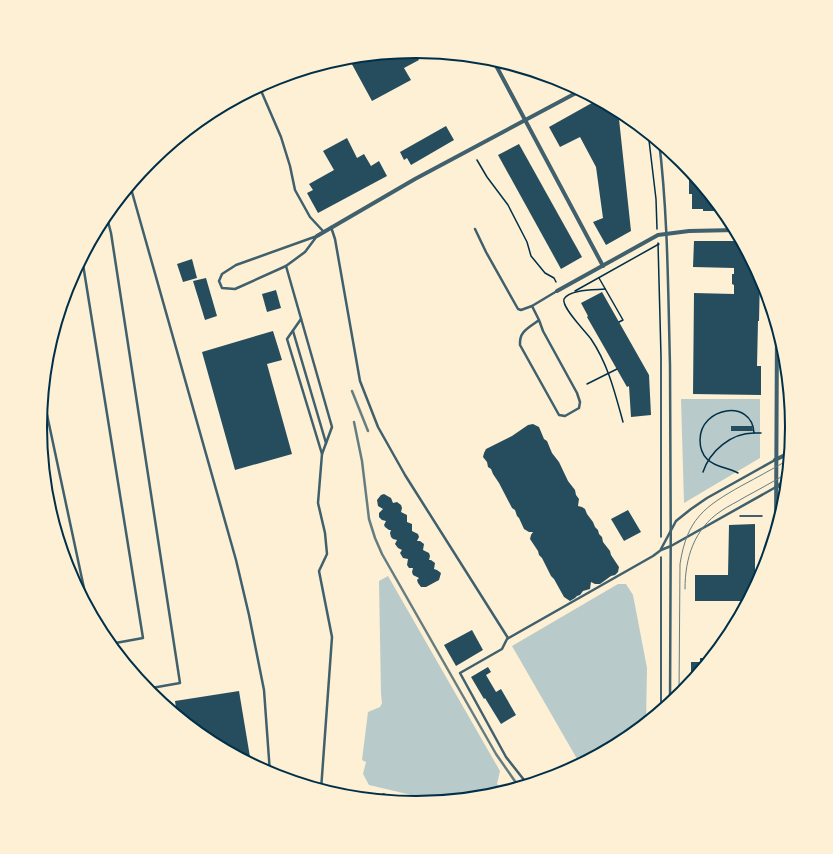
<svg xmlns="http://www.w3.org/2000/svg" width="833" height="854" font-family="Barlow,sans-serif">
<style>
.green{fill:#b9caca}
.building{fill:#264d5e}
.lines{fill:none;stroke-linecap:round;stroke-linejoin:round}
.path{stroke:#003049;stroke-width:1.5}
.service{stroke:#3f606c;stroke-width:2.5}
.minor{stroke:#3f606c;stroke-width:4}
.tram{stroke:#657d81;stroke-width:1}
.rail{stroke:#657d81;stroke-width:2.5}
.rim{fill:none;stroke:#003049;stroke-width:2}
</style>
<rect width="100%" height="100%" fill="#fdf0d5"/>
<g class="green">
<polygon points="681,399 760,399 760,458 684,503"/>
<polygon points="388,576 500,771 497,784 500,787 501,793 490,796 437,801 369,785 363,774 366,762 362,760 368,712 380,707 382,703 381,694 379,581"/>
<polygon points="618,584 626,584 633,595 647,668 646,724 625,740 580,764 512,646"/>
</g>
<g class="building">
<polygon points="414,51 419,60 404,68 411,80 372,101 348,57"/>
<polygon points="599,99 603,106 607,104 612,107 619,119 631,231 606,245 593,222 603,218 596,167 580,137 560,147 549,127"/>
<polygon points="446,126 454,140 411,165 407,158 404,160 400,152"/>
<polygon points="347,138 357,158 364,154 371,166 379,161 387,176 318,213 307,193 313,190 309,184 334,170 323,151"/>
<polygon points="519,144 582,257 561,269 498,155"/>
<polygon points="689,169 717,203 717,211 703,211 703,209 692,209 692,194 689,194"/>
<polygon points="694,241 742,241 760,274 759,321 758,321 757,366 761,366 761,395 693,394 694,293 734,294 734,285 732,284 732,274 734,274 734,268 693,267"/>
<polygon points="192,259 197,278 183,282 177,264"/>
<polygon points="206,278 217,316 205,320 193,281"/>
<polygon points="276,290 281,308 267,312 262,294"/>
<polygon points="602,292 649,375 651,415 631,417 629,386 627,387 587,317 588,316 581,303"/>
<polygon points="273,331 282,360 267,364 292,454 235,470 202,352"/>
<polygon points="533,424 539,427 544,439 547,441 552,453 559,462 568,481 575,490 576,495 579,499 578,506 582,507 585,509 587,514 593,522 595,527 598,530 599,534 602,537 603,542 610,551 611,555 619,567 618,572 615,575 611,576 600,584 595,584 591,582 590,589 583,591 580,595 577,596 575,598 570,601 564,597 554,579 551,576 542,558 539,555 538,551 530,539 531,535 533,532 529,532 524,529 519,518 517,516 515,510 512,508 499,483 493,474 491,469 488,467 487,462 483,457 484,453 486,449 512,436 528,425"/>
<polygon points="731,426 752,426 753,431 731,431"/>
<polygon points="384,494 391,498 393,503 397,502 401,505 402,508 401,512 407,515 407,522 412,524 412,531 418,534 419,537 417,541 420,541 424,544 423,550 429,553 430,556 429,560 431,560 435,563 434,569 437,570 441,573 439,580 426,587 421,587 418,583 417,580 419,578 413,575 412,572 413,568 409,568 407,565 408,559 403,558 400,553 402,550 398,548 395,544 397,540 393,539 391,537 390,533 391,530 389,530 385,527 384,525 386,521 382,520 379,517 379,513 383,509 378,506 377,500 381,495"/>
<polygon points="628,510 641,532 624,541 611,519"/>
<polygon points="755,524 755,574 759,574 759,581 748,601 695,601 695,575 728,575 729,525"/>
<polygon points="472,630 483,650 456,666 444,645"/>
<polygon points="700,658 711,658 691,683 691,662 700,662"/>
<polygon points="488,667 491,672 486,675 496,692 501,689 516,715 501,724 485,698 484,699 471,677"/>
<polygon points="239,691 251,763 207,740 177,715 175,701"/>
</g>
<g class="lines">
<g class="path">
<polyline points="648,132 656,199 657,229"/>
<polyline points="477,160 487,177 508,205 527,242 531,256 545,273 554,278 556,282"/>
<polyline points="658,243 661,356 661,537"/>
<polyline points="599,278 623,320 619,322"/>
<path d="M605 289C596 290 569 289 564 299 561 307 586 332 591 339 608 364 615 393 623 422"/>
<polyline points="575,291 659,244"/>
<polyline points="587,384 617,369"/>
<polyline points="784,470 789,467"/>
<path d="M703 472C710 451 731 433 754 433"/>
<path d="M738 473C727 467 716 468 707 459 702 454 700 447 700 440 700 407 752 398 754 433H761"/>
<polyline points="740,516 762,516"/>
<polyline points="661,557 661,711"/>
<polyline points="383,794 419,803"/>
</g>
<g class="service">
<polyline points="259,86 281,137 290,166 295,190 310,217 323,231"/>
<path d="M659 141C668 215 668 290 670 365 671 478 671 591 670 704"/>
<polyline points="130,185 236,560 249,615 264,690 270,773"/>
<polyline points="106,214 111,233 180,683 146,689"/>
<polyline points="331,227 335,239 360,381 378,427 405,475 508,638"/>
<polyline points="475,229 486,252 518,309 521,310 532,306"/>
<polygon points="317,236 305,252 286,266 235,289 222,288 219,281 222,274 236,265"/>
<polyline points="82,258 143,638 110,644"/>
<polyline points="286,266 332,427 322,454"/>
<polyline points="301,319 287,339 322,454 318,503 325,533 327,554 319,571 332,637 321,790"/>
<path d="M539 320C529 328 519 331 520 345L559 415 565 416 579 408 580 402 577 393 543 331 539 320 532 306 557 291"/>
<polyline points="293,331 326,443"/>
<polyline points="43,396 88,607"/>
<polyline points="661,549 676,521 691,509 707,498 775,460"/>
<polyline points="528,785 506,757 460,673 502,649 507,639 653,556 661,550 671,546 776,487"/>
</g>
<g class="minor">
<polyline points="492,58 603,266"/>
<polyline points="317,236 415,179 576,93 583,91"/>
<polyline points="557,291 658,235 689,231 736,230"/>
<polyline points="775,460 791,452"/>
<polyline points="776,487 788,480"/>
<polyline points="776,534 777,324"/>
</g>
<g class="tram">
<path d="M685 589C685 558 694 529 721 511 728 506 737 502 745 497 760 489 774 481 788 473"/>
<path d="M679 697 680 564C687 519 704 507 741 486 758 477 774 468 790 459"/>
</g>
<g class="rail">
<polyline points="352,391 368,431"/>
<polyline points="354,422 362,461 369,519 375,538 382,554 496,754 519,787"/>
</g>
</g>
<path d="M0 0H833V854H0ZM47 427a369 369 0 1 1 738 0a369 369 0 1 1-738 0Z" fill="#fdf0d5" fill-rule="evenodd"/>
<path class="rim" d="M47 427a369 369 0 1 1 738 0a369 369 0 1 1-738 0Z"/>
</svg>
